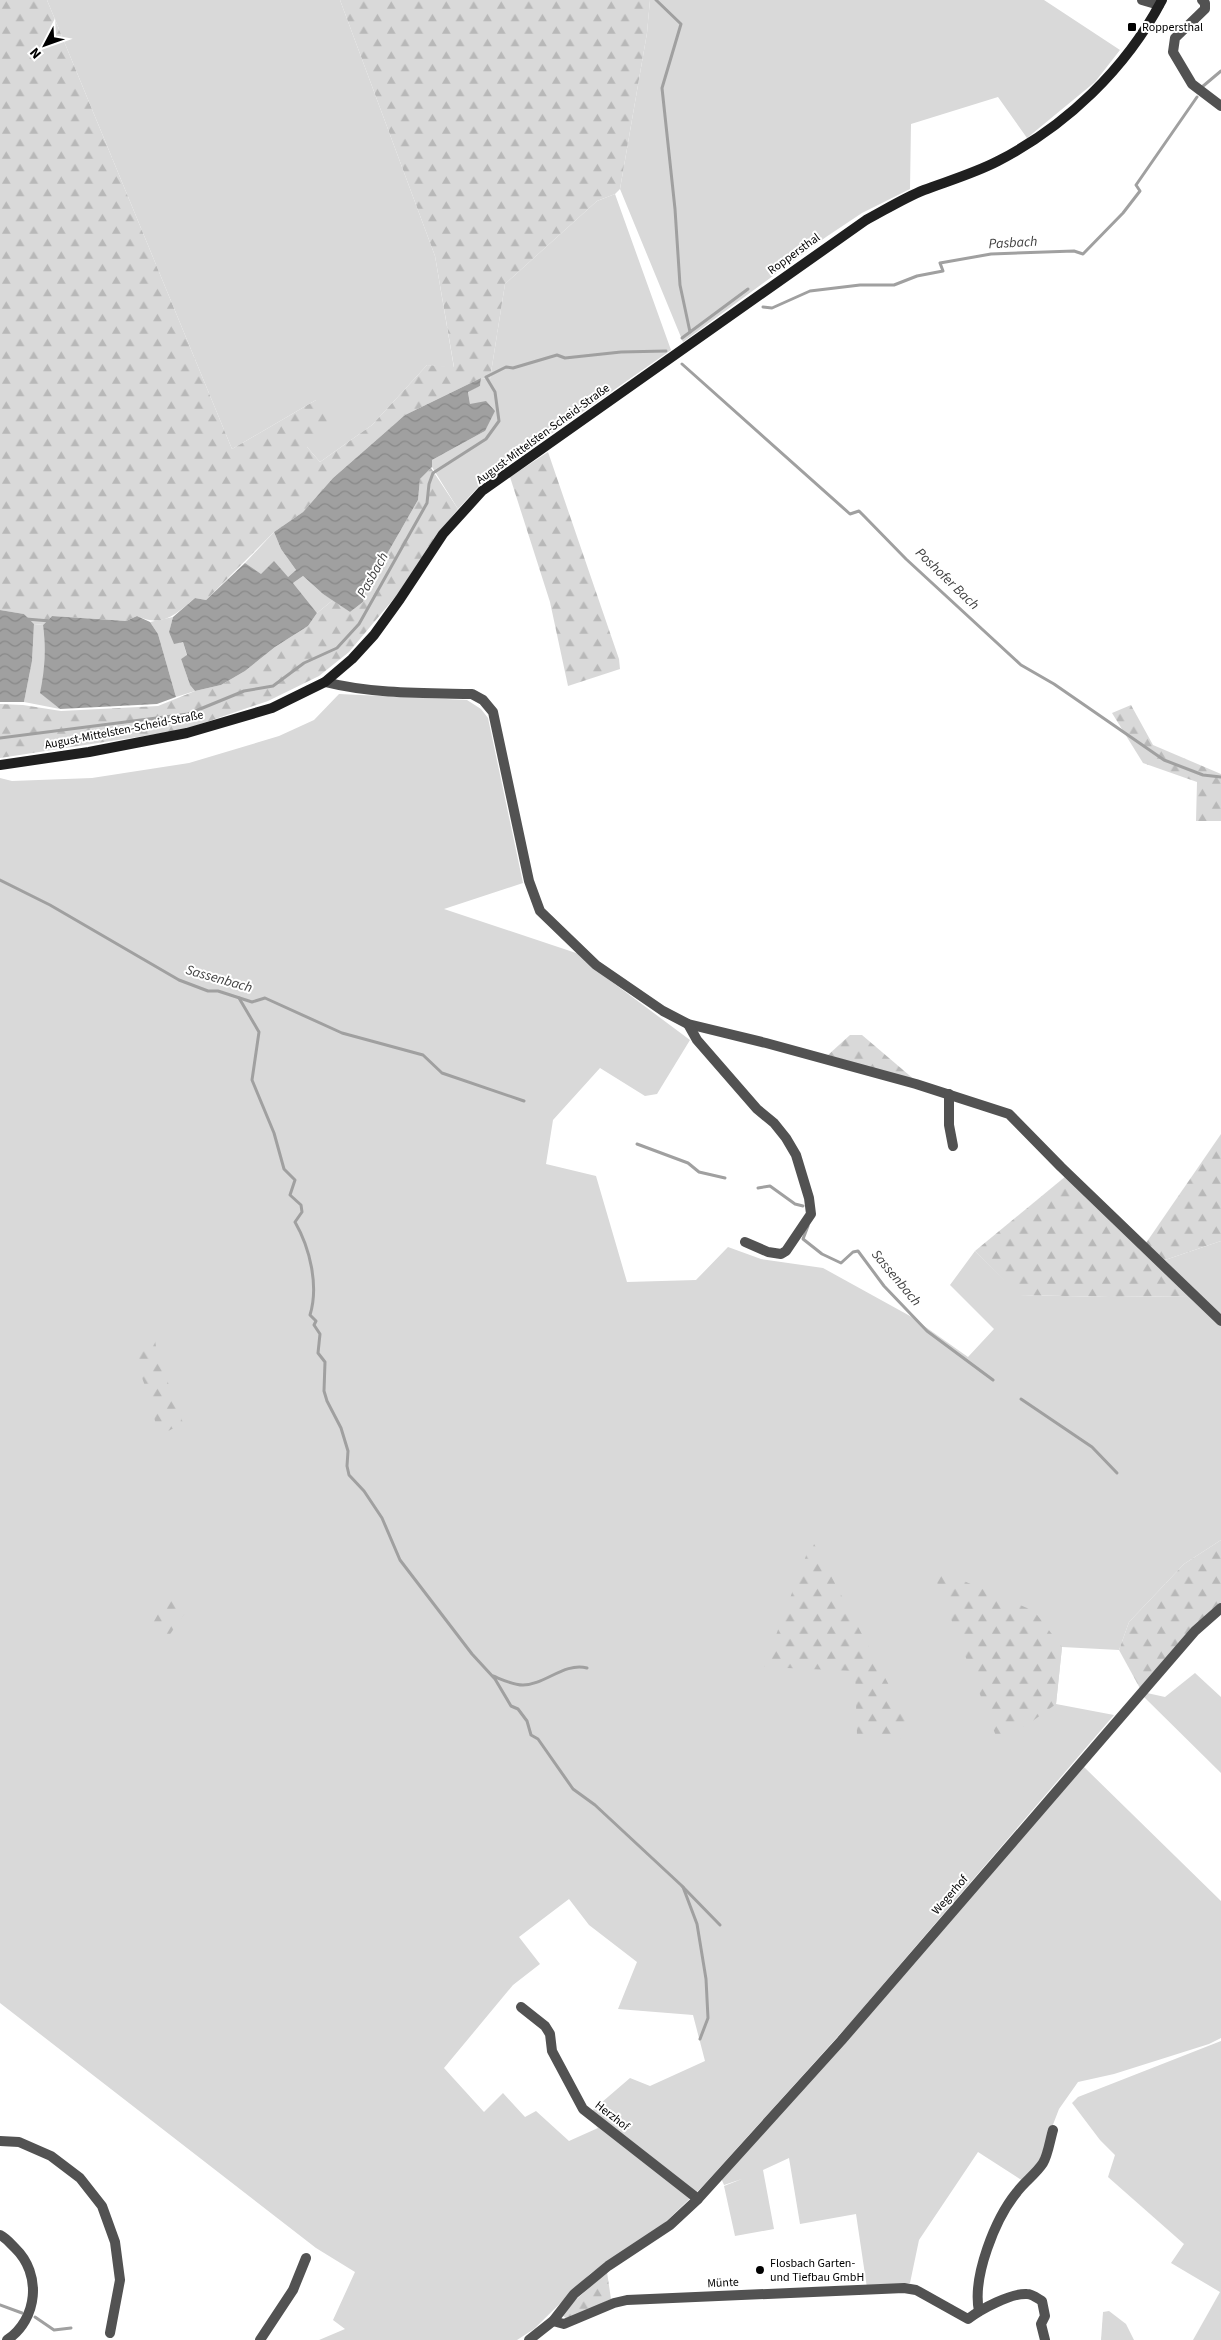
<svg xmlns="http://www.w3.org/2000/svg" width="1221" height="2340" font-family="'Source Sans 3',sans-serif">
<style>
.green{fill:#d9d9d9;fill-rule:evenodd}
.forest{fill:url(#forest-firs)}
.water{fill:url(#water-waves)}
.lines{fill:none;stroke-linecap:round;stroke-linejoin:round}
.stream{stroke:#a0a0a0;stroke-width:3}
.street{stroke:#525252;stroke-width:10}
.secondary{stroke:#1f1f1f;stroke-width:10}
.poi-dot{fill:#000;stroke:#fff;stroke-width:2}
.labels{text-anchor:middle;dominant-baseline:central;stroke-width:4;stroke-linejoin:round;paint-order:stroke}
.poi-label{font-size:12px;fill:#000;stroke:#fff;text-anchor:start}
.street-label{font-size:12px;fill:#000;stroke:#fff}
.water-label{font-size:14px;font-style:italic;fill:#414141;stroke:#fff}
</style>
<defs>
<pattern id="forest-firs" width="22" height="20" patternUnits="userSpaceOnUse" patternTransform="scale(1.25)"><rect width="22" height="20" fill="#d9d9d9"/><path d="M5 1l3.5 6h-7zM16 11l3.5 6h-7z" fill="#b8b8b8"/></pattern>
<pattern id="water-waves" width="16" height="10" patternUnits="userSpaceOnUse" patternTransform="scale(1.25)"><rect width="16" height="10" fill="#a0a0a0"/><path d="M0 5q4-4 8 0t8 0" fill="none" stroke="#888"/></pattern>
</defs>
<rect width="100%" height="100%" fill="#fff"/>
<g class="green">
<polygon points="47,0 340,0 435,256 454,368 427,365 372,425 320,462 307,447 316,400 232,449"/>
<polygon points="650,0 1044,0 1120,50 1095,82 1027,138 998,97 911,124 910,189 862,213 826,237 683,342 620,189 647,33"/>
<polygon points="615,194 671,350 501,469 478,487 458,509 432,467 432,460 485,431 470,404 468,391 480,386 481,378 490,379 505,284 597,201"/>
<polygon points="274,532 281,549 296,570 288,577 261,575 245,563"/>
<polygon points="303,576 323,594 333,600 317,613 293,583"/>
<polygon points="173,617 169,632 183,642 187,656 181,659 190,685 195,691 176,697 158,634 150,622"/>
<path d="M34 624 43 625C46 648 45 669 41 693L60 709 24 702 32 661Z"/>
<path d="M339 694 467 700 481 709 488 718 523 883 444 909 579 954 592 967 690 1040 657 1094 645 1096 600 1068 553 1120 546 1164 596 1176 627 1282 696 1280 728 1247 761 1259 823 1268 910 1316 968 1357 994 1329 950 1285 975 1251 1020 1295 1109 1297 1192 1296 1221 1326V1540L1184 1564 1129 1622 1119 1650 1062 1647 1056 1704 1114 1715 849 2024 701 2188 655 2232 591 2273 534 2329 517 2340H319L345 2329 333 2320 355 2272 316 2248 0 2003V778L12 781 92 778 189 763 279 736 314 720ZM569 1899 589 1925 637 1962 618 2009 693 2015 705 2061 650 2086 630 2078 587 2115 598 2128 569 2141 536 2111 525 2117 503 2093 484 2112 444 2068 513 1985 540 1964 519 1937Z"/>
<polygon points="1221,1241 1221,1315 1165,1260"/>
<polygon points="1195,1673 1221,1697 1221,1773 1144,1697 1147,1693 1165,1697"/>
<polygon points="1084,1767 1221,1901 1221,2038 1209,2044 1114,2074 1078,2082 1059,2109 1039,2161 1023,2181 978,2152 919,2240 910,2283 867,2288 856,2214 800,2224 789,2158 763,2170 774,2229 735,2236 724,2186 742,2179 724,2185 721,2178"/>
<polygon points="1221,2041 1221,2340 1193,2340 1220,2292 1171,2263 1184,2244 1108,2177 1115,2155 1100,2140 1072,2103 1078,2097"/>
<polygon points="1109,2311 1126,2324 1134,2340 1101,2340 1103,2312"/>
</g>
<g class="forest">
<path d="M0 0H47L232 449 316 400 335 424 307 447 320 462 372 425 427 365 454 367 435 256 340 0H650L647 33 620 189 615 194 597 201 505 284 490 379 481 378 405 415 333 478 303 512 274 532 206 600 195 598C176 614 163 628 137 616L126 621 52 616 43 625 34 624 24 614 0 610Z"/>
<polygon points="548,452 619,659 620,669 568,686 550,602 510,477"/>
<polygon points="431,468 458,509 440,531 396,596 349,652 319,676 268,701 183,730 0,758 0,704 23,705 61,711 158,706 195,691 221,685 245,671 275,647 308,626 317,613 333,600 350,612 363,602 367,589 418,500 420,479"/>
<polygon points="1131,705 1153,745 1221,774 1221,821 1196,821 1197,782 1143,763 1112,713"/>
<polygon points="850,1035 862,1035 916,1081 828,1055"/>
<polygon points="1221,1134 1221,1241 1165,1260 1146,1243"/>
<polygon points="1066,1176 1192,1296 1109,1297 1019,1295 975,1251"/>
<polygon points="154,1334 157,1353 183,1423 159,1436 147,1391 133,1354"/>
<polygon points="812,1540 908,1721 905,1739 857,1735 855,1671 764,1667"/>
<polygon points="1221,1540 1221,1608 1142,1692 1119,1650 1129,1622 1184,1564"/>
<polygon points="931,1567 1034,1611 1062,1647 1056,1704 1027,1725 996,1736"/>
<polygon points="169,1595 192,1603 166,1640 149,1630"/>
<polygon points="607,2272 611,2299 568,2320 562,2315 571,2304"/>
</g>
<g class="water">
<polygon points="481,378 480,386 468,392 470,404 486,401 495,411 485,431 432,460 432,467 420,479 418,500 367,589 363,602 350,612 323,594 303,576 293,583 317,613 308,626 275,647 245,671 221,685 195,691 190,685 181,659 187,655 183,642 174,644 169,632 173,617 195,598 206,600 245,563 261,574 274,561 288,577 296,570 281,549 274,532 303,512 333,478 405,415"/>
<polygon points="0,610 24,614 34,624 32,661 24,702 0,702"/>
<path d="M52 616 126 621 137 616 150 622 158 634 176 697 157 704 60 709 40 693C45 669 46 648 43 625Z"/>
</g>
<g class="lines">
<g class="stream">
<polyline points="656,0 681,24 662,88 675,209 680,285 690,332"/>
<polyline points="1202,87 1221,71"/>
<polyline points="763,307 772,308 810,291 860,285 894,285 917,276 943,271 940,263 991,254 1074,251 1083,254 1123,213 1140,191 1136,185 1197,97"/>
<polyline points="682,338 748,289"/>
<polyline points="682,364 850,514 859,511 864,516 906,559 1021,665 1054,684 1164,760 1203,775 1221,777"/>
<polyline points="26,619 50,621"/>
<polyline points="0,738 188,714 244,691 273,686 304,663 337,648 359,624 427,503 429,484 433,473 486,439 499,421 495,392 486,377 506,367 513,368 557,355 565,358 621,352 666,351"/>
<polyline points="0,880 50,905 179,980 208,991 218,991 252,1002 265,998 342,1033 423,1055 442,1073 524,1101"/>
<path d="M239 998 259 1032 252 1080 274 1133 284 1169 295 1180 290 1195 301 1205 302 1212 295 1222C310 1248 319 1286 310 1315L316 1321 314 1325 320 1334 318 1353 325 1362 324 1391 327 1401 341 1428 348 1451 347 1466 349 1475 364 1491 382 1518 400 1560 472 1654 495 1679 511 1706 518 1709 527 1721 531 1735 538 1739 573 1789 595 1805 681 1885 720 1925"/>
<polyline points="637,1144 688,1163 699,1172 725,1178"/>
<polyline points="758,1188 770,1186 795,1204 803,1206"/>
<polyline points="808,1226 803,1239 822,1254 841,1263 853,1252 858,1251 884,1286 927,1331 993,1380"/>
<polyline points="1021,1399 1092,1447 1117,1473"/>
<path d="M493 1676C503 1680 513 1685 523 1685 545 1685 564 1662 587 1668"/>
<polyline points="683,1887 697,1924 706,1979 708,2018 700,2039"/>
<polyline points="0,2305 22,2313"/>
<polyline points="35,2317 54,2330 71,2328"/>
</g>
<g class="street">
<polyline points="1142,0 1159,5"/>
<polyline points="1202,0 1205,3 1205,9 1175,38 1173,52 1192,84 1221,106"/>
<path d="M325 682C373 694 423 693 472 694L483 700 493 712 529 881 540 911 596 965 663 1011 688 1024 766 1043 916 1084 1009 1114 1061 1167 1221 1321"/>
<polyline points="688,1024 697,1040 757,1109 774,1123 786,1138 796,1155 809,1198 811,1214 786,1251 781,1254 768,1252 745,1242"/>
<polyline points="949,1094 949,1125 953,1146"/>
<polyline points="521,2007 545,2026 550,2034 552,2051 583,2109 698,2199"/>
<polyline points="0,2141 19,2142 51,2156 80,2178 102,2206 115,2242 120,2280 110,2333"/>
<path d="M0 2235C6 2238 10 2243 15 2248 42 2274 38 2319 7 2340"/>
<path d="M979 2311C972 2277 995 2219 1017 2192 1024 2182 1036 2174 1043 2163 1048 2155 1050 2140 1053 2130"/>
<path d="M553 2321 564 2324 614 2303 627 2300 904 2288 916 2290 968 2319C981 2309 1011 2293 1027 2294 1032 2294 1037 2298 1042 2301L1045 2316 1041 2324 1045 2340"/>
<polyline points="260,2340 293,2290 306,2258"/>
<polyline points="529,2340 553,2321 574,2294 608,2266 670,2225 698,2199 841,2041 1195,1631 1221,1608"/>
</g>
<path class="secondary" d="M0 765 89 752 187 733 272 708 325 682 352 659 374 635 400 599 443 534 482 491 866 220C885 210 904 198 924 190 948 181 975 173 998 161 1066 126 1126 69 1162 0"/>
</g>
<g class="poi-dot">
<rect x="1127" y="22" width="10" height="10" rx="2.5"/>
<circle cx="760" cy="2270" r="5"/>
</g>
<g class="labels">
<g class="poi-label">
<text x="1142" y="27">Roppersthal</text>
<text x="770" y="2263">Flosbach Garten-<tspan x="770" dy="14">und Tiefbau GmbH</tspan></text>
</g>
<g class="street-label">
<text transform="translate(794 254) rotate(-36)">Roppersthal</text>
<text transform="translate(543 434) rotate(-36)">August-Mittelsten-Scheid-Straße</text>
<text transform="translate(124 730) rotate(-11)">August-Mittelsten-Scheid-Straße</text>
<text transform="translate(950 1895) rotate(-49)">Wegerhof</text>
<text transform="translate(612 2116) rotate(38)">Herzhof</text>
<text transform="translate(723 2283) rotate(-3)">Münte</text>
</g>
<g class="water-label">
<text transform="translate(1013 243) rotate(-3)">Pasbach</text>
<text transform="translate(373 575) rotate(-61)">Pasbach</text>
<text transform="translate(947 579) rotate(44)">Poshofer Bach</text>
<text transform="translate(219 979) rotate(16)">Sassenbach</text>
<text transform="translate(896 1278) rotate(50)">Sassenbach</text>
</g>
</g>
<g transform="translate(45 45) rotate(229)" stroke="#ffffff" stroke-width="4" paint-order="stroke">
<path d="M0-4L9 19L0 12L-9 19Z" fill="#000000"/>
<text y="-8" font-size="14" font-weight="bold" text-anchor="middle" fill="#000000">N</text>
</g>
</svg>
